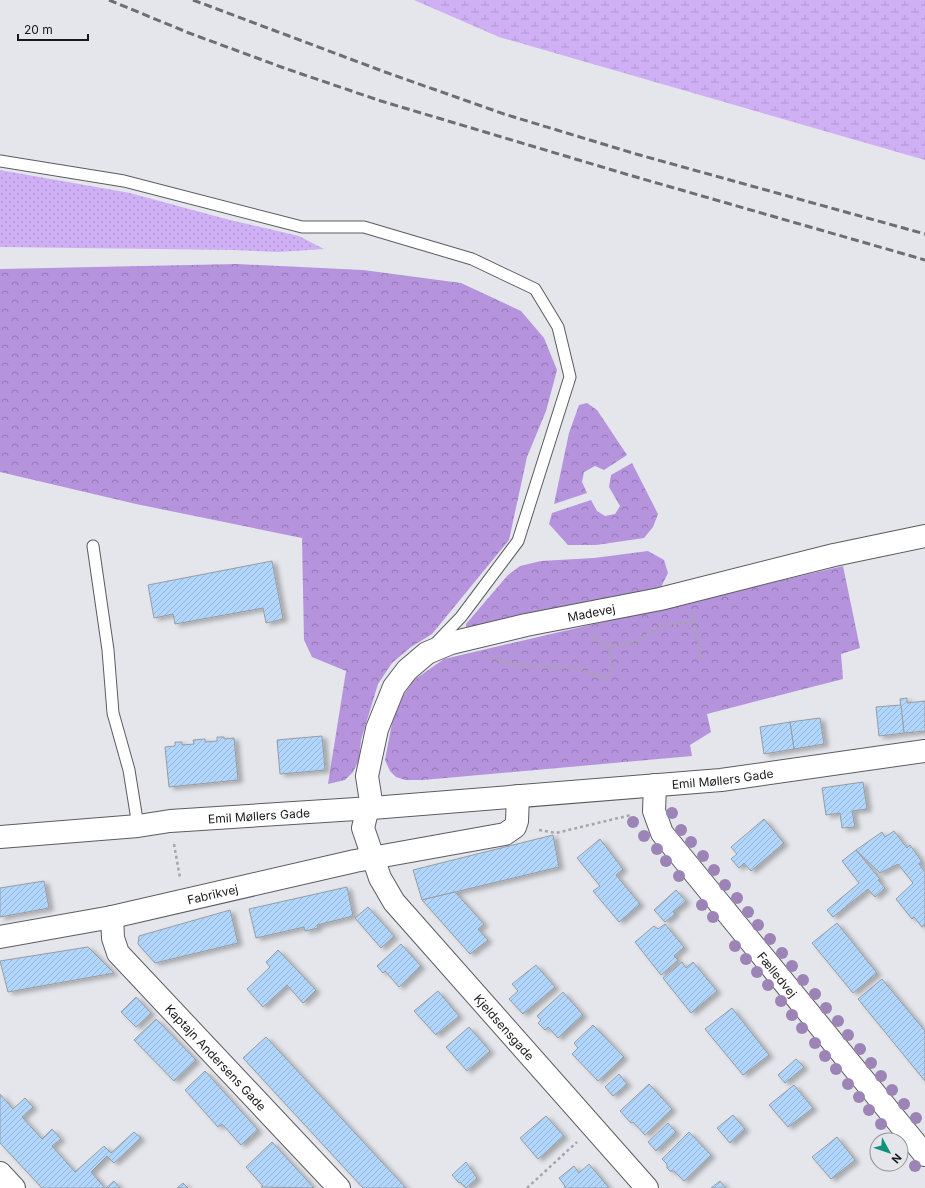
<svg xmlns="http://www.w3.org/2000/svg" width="925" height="1188" font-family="Inter,sans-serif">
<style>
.green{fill:url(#green-dots)}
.forest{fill:url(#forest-crowns)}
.wetland{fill:url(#wetland-marsh)}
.building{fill:url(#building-hatch);stroke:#989ca0;filter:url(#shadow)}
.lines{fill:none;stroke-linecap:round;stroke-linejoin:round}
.lane-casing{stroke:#5a5c61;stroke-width:13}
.street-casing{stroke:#5a5c61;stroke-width:24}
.path{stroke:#a4a6aa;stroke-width:2.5;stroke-dasharray:3 3;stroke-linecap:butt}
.lane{stroke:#fff;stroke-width:11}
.street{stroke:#fff;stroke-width:22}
.rail{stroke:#6d6e71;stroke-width:3;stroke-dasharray:8 4;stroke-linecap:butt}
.tree{fill:#9c84b6}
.labels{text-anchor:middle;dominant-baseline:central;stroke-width:3;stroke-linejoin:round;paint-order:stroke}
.street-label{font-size:12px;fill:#18181a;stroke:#e4e6eb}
</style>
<defs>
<pattern id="green-dots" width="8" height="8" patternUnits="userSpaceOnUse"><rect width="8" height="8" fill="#d0b0f5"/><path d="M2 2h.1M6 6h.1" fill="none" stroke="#b297d1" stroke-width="1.8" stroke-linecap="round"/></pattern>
<pattern id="forest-crowns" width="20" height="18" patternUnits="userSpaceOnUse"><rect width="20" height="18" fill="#b693dd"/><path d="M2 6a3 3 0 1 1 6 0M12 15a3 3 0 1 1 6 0" fill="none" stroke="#9377b2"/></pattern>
<pattern id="wetland-marsh" width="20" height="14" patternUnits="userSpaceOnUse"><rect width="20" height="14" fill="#d0b0f5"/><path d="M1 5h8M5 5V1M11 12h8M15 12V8" fill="none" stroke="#b297d1"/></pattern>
<pattern id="building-hatch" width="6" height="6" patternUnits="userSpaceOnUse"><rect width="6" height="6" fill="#b1d6fd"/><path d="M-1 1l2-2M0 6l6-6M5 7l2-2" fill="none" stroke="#98b7d8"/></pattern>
<filter id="shadow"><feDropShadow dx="4.5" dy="2.5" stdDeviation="2" flood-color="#0004"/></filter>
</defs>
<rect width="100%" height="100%" fill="#e4e6eb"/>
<polygon class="green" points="0,170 130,193 226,219 299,236 324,249 279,252 233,250 0,247"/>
<g class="forest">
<polygon points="237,264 363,270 461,283 521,311 544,338 557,370 546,411 527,457 509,540 432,634 411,647 392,663 378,684 361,740 359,760 353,772 345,780 328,784 346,671 312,657 304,640 302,538 136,504 0,472 0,269"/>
<polygon points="587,403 597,410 627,455 604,470 595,466 584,472 582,482 587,493 554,504 569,433 579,405"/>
<polygon points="632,463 658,514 653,527 644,538 596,545 568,545 549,524 552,513 591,500 597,511 605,516 615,514 620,506 609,487 611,475"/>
<polygon points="648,551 664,560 668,573 661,587 466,629 466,624 508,575 520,566 541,561 594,558"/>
<polygon points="843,566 860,648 841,654 843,679 707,714 711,732 690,745 692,756 423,780 405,780 396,777 390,771 385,760 392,723 403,696 414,680 444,659"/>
</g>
<polygon class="wetland" points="414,0 925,0 925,160 499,37"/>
<g class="building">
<polygon points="272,561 283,619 266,623 263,608 175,624 173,614 154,618 148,585"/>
<polygon points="907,698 907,703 925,701 925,731 904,733 900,699"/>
<polygon points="901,705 904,733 879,736 876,707"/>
<polygon points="820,718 824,744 794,749 790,722"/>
<polygon points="790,722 794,749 764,754 760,727"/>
<polygon points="322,736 325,770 280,774 277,740"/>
<polygon points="217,737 224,737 224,739 234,738 238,780 169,787 165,747 175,746 175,742 182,742 182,745 194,744 193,740 205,739 205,742 217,741"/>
<polygon points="863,782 867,809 852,811 855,827 842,828 840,813 826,815 822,788"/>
<polygon points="764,819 784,843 751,871 744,863 739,868 731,859 737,854 731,847"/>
<polygon points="894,831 907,848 910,845 922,862 919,864 925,872 925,925 922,927 914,917 912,919 896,899 913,883 898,864 880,873 856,850 882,832 885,837"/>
<polygon points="553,835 559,867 422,900 413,870"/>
<polygon points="600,839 623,869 616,875 640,904 619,922 593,891 600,886 577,858"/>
<polygon points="856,850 880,879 878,880 885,888 875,897 868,889 833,917 827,910 859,883 842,861"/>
<polygon points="44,881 49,908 0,917 0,888"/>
<polygon points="347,887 353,916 317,925 318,928 305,931 304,927 256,938 249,909"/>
<polygon points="676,890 686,901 673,912 675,914 665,922 654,910"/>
<polygon points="455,892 484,924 478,929 488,940 470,954 422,900"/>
<polygon points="368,907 394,936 381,948 355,918"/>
<polygon points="230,910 238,943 155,963 138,944 139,936"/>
<polygon points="837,923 877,973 853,993 812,943"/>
<polygon points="665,924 684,947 674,956 678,960 661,975 635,942 654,926 658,929"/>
<polygon points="401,944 421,966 399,987 385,971 383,973 377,966"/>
<polygon points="88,947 114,973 8,992 0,961"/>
<polygon points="278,950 316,990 303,1003 287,985 263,1007 247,989 270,967 266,962"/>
<polygon points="682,962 686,968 693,962 717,991 691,1013 663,978"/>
<polygon points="536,965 555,987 523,1014 509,999 518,991 512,984"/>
<polygon points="882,979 925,1031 925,1081 858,999"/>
<polygon points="438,991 459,1016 436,1035 414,1011"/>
<polygon points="563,992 583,1015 558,1038 548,1027 545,1030 538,1023 541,1020 537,1016"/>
<polygon points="136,997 151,1013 136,1027 121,1012"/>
<polygon points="732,1008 769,1055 743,1075 705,1029"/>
<polygon points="156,1019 196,1060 174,1081 134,1040"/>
<polygon points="593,1025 624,1057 598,1081 572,1054 578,1048 574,1043"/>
<polygon points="469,1027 490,1051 467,1071 446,1047"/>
<polygon points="266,1037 406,1188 363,1188 243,1058"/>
<polygon points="796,1059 804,1067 785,1083 778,1075"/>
<polygon points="205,1071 258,1130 241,1145 222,1124 218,1127 185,1090"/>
<polygon points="619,1074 627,1084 613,1096 605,1087"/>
<polygon points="649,1084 672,1109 645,1135 633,1122 631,1123 620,1111"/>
<polygon points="794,1085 813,1108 788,1127 769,1105"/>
<polygon points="0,1094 13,1109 25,1098 33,1107 22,1117 42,1139 52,1129 61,1139 52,1146 75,1172 104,1146 111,1153 134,1132 141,1138 114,1163 107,1156 91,1172 105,1188 42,1188 0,1143"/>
<polygon points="733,1115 745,1129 730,1143 717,1128"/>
<polygon points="546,1116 564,1136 538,1159 520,1138"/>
<polygon points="668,1123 676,1132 656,1151 648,1142"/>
<polygon points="689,1132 711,1155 684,1181 674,1171 670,1171 667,1168 667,1164 662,1159"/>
<polygon points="837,1137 855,1160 831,1179 812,1157"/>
<polygon points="272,1142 314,1188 261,1187 263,1186 246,1167"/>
<polygon points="466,1162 477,1178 466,1188 460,1182 459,1183 452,1175"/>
<polygon points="589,1164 609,1188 564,1188 565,1186 559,1178 574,1166 579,1173"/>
<polygon points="114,1181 120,1188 106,1188"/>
<polygon points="720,1181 726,1188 711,1188"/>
<polygon points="183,1183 188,1188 177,1188"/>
</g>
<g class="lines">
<defs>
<g id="lane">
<polyline points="0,161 124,181 302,227 364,227 472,259 535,289 558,327 570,377 518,541 461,617 436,643"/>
<polyline points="93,546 108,650 113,713 129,770 138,826"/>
</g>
<g id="street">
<path id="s1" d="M655 785 654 811 662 833 925 1155"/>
<path id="s2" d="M368 807 363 828 380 878 394 902 647 1188"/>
<path id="s3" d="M372 808 367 776 377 729 394 687 407 670 427 653 451 643 526 625 660 599 834 555 925 536"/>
<path id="s4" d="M0 837 138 826 170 821 372 808 721 780 925 751"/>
<path id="s5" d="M112 917 113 938 118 953 339 1188"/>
<path id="s6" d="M0 937 112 917 355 861 505 834 515 827 517 821 518 796"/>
<polyline points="0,1173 14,1188"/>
</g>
</defs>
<use href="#lane" class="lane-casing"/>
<use href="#street" class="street-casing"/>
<g class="path">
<polyline points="692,614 702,658"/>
<polyline points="592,635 594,637 608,646 635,642 664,625 694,622"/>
<polyline points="491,658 525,666 571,667 607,678 614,669 608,646"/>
<polyline points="539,830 556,833 631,815"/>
<polyline points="174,844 180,878"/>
<polyline points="527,1188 577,1142"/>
</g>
<use href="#lane" class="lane"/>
<use href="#street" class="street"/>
<g class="rail">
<polyline points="109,0 189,33 284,68 381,101 629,175 925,260"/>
<polyline points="193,0 385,72 504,114 636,154 925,234"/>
</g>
</g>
<g class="tree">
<circle cx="672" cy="813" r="6"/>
<circle cx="633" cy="822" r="6"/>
<circle cx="681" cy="830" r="6"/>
<circle cx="644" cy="836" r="6"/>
<circle cx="691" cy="842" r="6"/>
<circle cx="657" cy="849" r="6"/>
<circle cx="703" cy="856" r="6"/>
<circle cx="666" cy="861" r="6"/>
<circle cx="714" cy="870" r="6"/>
<circle cx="679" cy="876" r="6"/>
<circle cx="725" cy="885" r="6"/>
<circle cx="737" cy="898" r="6"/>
<circle cx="702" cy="905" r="6"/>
<circle cx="748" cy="912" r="6"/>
<circle cx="713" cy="917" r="6"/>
<circle cx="758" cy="925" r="6"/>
<circle cx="770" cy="939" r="6"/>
<circle cx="735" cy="946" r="6"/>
<circle cx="782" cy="953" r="6"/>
<circle cx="746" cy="959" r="6"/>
<circle cx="792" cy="966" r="6"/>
<circle cx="757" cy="972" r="6"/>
<circle cx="803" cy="980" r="6"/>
<circle cx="768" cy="985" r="6"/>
<circle cx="815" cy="994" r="6"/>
<circle cx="781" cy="1001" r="6"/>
<circle cx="826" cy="1008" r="6"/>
<circle cx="792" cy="1015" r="6"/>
<circle cx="838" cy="1021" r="6"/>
<circle cx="802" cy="1028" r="6"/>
<circle cx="848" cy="1035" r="6"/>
<circle cx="815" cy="1043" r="6"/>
<circle cx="860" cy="1049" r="6"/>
<circle cx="825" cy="1056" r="6"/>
<circle cx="871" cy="1063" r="6"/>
<circle cx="836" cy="1069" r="6"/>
<circle cx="881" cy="1076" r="6"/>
<circle cx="848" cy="1084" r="6"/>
<circle cx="892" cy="1090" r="6"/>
<circle cx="859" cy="1097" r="6"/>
<circle cx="904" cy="1104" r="6"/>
<circle cx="869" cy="1110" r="6"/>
<circle cx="916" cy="1118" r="6"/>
<circle cx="881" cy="1124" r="6"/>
<circle cx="915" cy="1166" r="6"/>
</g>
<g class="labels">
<g class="street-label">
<text stroke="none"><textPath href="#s3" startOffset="343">Madevej</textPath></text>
<text stroke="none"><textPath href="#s4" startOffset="725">Emil Møllers Gade</textPath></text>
<text stroke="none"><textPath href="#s4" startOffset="260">Emil Møllers Gade</textPath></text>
<text stroke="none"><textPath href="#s6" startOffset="217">Fabrikvej</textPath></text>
<text stroke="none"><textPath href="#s1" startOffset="232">Fælledvej</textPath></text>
<text stroke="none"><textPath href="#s2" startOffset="269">Kjeldsensgade</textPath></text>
<text stroke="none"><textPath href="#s5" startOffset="180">Kaptajn Andersens Gade</textPath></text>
</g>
</g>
<g transform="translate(889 1152) rotate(130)"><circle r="19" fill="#e4e6eb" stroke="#929497"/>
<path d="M0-3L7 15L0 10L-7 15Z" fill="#0f927b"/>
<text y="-6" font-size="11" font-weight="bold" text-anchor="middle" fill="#18181a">N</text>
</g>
<path d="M18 34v6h70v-6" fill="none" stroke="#18181a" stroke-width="2"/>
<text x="24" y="34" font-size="12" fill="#18181a" stroke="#e4e6eb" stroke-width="3" paint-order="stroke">20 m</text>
</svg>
